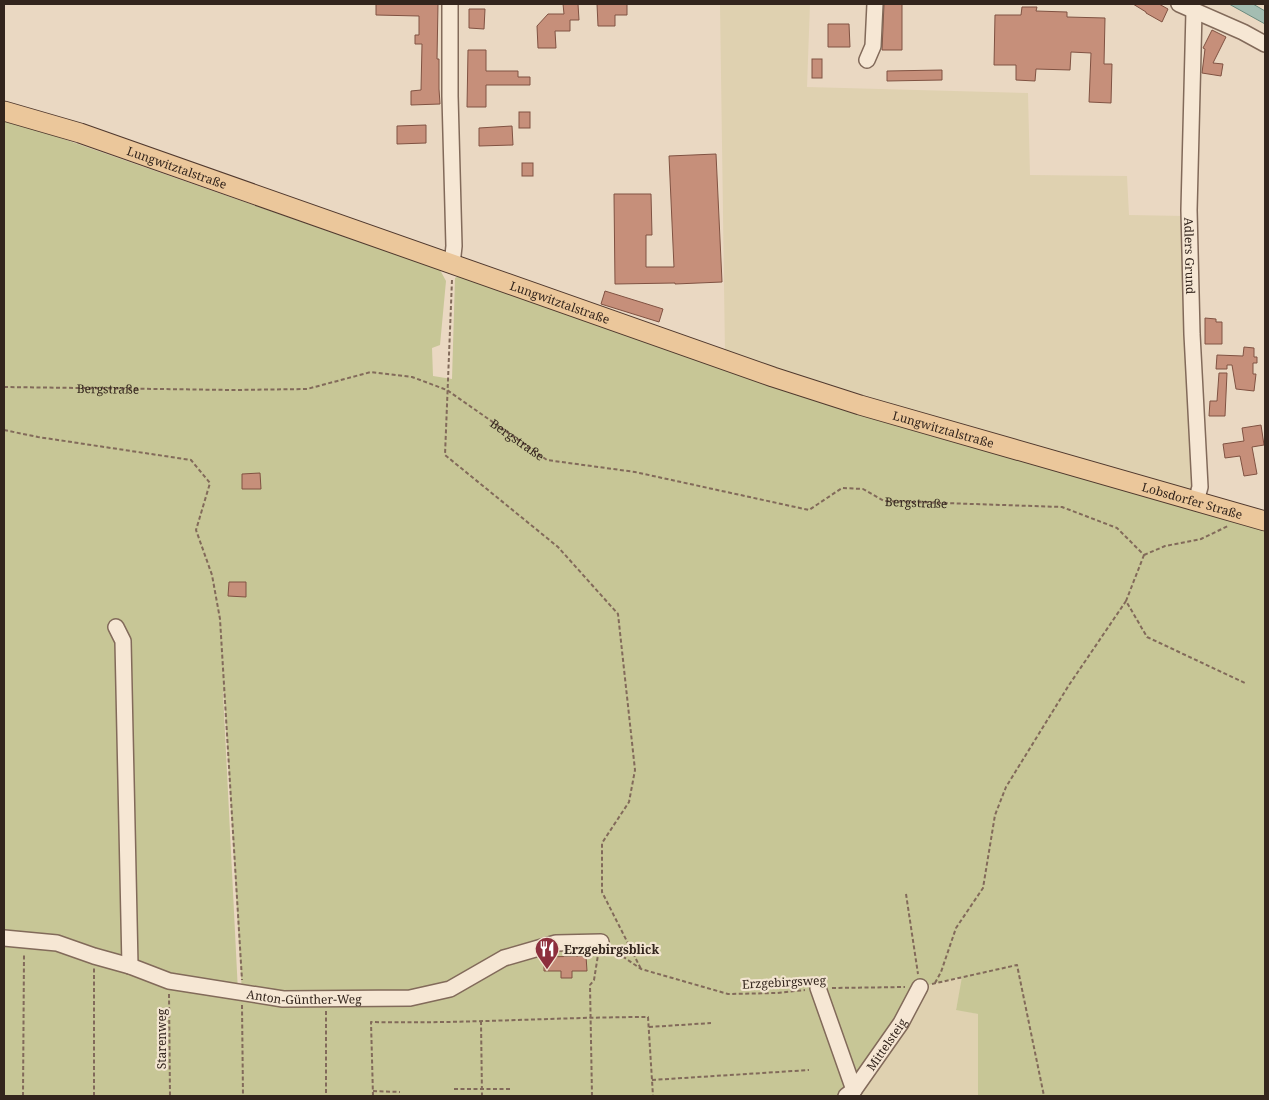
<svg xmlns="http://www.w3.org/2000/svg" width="1269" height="1100" font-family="'Noto Serif',serif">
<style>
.farmland{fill:#dfd1b0}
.green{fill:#c7c696;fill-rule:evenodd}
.water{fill:#a4bdb2;stroke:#6c8a7e}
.building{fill:#c68f7a;stroke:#805242}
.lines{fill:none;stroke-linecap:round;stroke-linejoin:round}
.minor-casing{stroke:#826a5a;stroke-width:18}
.major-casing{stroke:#50392e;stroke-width:21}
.path{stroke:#826a5a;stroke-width:2;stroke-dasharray:4 2.5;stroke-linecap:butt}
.minor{stroke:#f6e7d4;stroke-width:15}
.major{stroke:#ebc79b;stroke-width:19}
.labels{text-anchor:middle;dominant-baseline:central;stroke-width:4.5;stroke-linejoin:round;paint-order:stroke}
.street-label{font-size:12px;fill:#33251d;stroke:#f2e4d0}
.poi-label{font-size:12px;font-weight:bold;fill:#33251d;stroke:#f2e4d0;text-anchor:start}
</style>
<rect width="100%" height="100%" fill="#ead8c2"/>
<g class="farmland">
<polygon points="720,4 810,4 807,87 1028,93 1030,175 1127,176 1129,215 1185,216 1186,365 1194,486 1190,493 850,396 725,354"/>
<polygon points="963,977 956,1009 978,1014 978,1096 847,1096 920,987"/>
</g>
<path class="green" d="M4 121 32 128 440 270 446 281 440 345 432 348 433 376 452 379 455 278 460 275 1265 529V1096H978V1014L956 1010 962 977 920 987 846 1096H4ZM223 692 224 693 242 993 238 992Z"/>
<polygon class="water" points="1229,4 1253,4 1265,11 1265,24"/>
<g class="building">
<polygon points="376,4 438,4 437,59 439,59 439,89 440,104 411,105 411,91 421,90 422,44 415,44 415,35 419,35 419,16 376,15"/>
<polygon points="563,4 578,4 579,20 570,20 570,31 555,31 556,48 538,48 537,26 548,14 564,14"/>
<polygon points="597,4 627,4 627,15 615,15 615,26 598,26"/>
<polygon points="884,4 902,4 902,50 882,50"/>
<polygon points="1133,4 1159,4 1168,9 1162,22 1146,13 1146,12"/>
<polygon points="1022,7 1037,7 1036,11 1067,12 1067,17 1105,18 1104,64 1112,64 1111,103 1089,102 1091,53 1071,52 1070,70 1036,69 1035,81 1016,80 1016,65 994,65 995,15 1021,15"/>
<polygon points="469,9 485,9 484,29 469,28"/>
<polygon points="828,24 849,24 850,47 828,47"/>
<polygon points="1212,30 1226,37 1213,63 1223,64 1221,76 1202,73 1205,49 1203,48"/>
<polygon points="468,50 486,50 486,71 518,71 518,77 530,77 530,85 486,85 486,107 467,107"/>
<rect x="812" y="59" width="10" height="19"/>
<polygon points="942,70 942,80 887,81 887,71"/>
<rect x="519" y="112" width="11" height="16"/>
<polygon points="426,125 426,143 397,144 397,126"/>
<polygon points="512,126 513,145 479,146 479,128"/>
<polygon points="716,154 722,282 675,284 675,283 615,284 614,194 651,194 652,235 646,235 646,267 674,267 669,156"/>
<rect x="522" y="163" width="11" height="13"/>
<polygon points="605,291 663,309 659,322 601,304"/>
<polygon points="1205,318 1216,319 1216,322 1222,322 1222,344 1205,344"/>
<polygon points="1244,347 1254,348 1254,357 1257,357 1257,363 1253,363 1253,374 1256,374 1254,391 1236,389 1232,365 1227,365 1227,369 1216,369 1217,355 1243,356"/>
<polygon points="1219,373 1227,373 1225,416 1209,416 1210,401 1217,401"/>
<polygon points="1261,425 1264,445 1252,447 1257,474 1244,476 1240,456 1225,458 1223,444 1244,441 1242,428"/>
<polygon points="260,473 261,489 242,489 242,474"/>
<polygon points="229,582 246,582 246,597 228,596"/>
<polygon points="586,956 587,971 572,971 572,978 561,978 561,971 544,971 544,957"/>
</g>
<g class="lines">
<defs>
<g id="minor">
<polyline points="450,4 450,96 454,246 452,265"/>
<polyline points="1179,4 1243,32 1265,44"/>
<path id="s2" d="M1194 11 1189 210 1192 334 1200 487 1196 501"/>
<polyline points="867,60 873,46 875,4"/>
<polyline points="116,627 123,641 130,966"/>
<path id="s3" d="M4 938 57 943 94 956 130 966 169 981 283 999 410 998 450 989 504 958 556 943 601 942"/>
<polyline points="818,988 854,1090"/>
<path id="s4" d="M846 1096 854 1090 901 1023 920 987"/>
</g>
<g id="major">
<path id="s5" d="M4 111 80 133 773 377 860 405 1265 521"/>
</g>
</defs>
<use href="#minor" class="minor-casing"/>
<use href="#major" class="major-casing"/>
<g class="path">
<polyline points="452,280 445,455 558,547 618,614 635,770 629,802 602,843 602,892 641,969"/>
<path id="s1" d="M4 387 234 390 307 389 371 372 412 377 447 390 547 460 635 472 809 510 842 488 863 489 884 501 1062 507 1117 528 1144 555"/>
<polyline points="4,430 38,437 191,460 210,483 196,530 212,575 220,619 242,980"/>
<polyline points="1144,555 1126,601 1147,637 1245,683"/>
<polyline points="1144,555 1165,546 1201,539 1228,526"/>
<polyline points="906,894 918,974"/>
<polyline points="612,949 641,969 728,994 777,993 805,990"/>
<polyline points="935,983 941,972 956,928 983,888 995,815 1006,787 1069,685 1126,601"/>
<polyline points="932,984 1017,965 1044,1096"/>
<polyline points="832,988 905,987"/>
<polyline points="169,994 170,1096"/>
<polyline points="242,1005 243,1096"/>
<polyline points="326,1011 326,1096"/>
<polyline points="481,1021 482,1096"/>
<polyline points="649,1027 711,1023"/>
<polyline points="652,1080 809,1070"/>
<polyline points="454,1089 512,1089"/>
<polyline points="373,1091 400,1092"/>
<polyline points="23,1096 24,954"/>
<polyline points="94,1096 94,968"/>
<path d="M373 1096 371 1022C464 1024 556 1017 648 1017L653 1096"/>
<polyline points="592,1096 590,985 594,980 598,955"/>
</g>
<use href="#minor" class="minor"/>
<use href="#major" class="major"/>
</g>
<defs>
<symbol id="restaurant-pin" viewBox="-11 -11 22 30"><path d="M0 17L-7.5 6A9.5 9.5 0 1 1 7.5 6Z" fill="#8d2f3d" stroke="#f2e4d0"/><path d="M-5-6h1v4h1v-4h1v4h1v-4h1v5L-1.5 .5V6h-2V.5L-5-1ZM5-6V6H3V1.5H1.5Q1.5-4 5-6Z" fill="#fff"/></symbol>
</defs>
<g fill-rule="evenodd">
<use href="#restaurant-pin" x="533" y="935" width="28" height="38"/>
</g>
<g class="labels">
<g class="street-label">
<text stroke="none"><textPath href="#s5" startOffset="182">Lungwitztalstraße</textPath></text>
<text stroke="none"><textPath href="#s2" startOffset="245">Adlers Grund</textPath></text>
<text stroke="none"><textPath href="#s5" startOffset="588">Lungwitztalstraße</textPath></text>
<text stroke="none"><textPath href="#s1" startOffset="104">Bergstraße</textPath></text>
<text stroke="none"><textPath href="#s5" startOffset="992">Lungwitztalstraße</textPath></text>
<text stroke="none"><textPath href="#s1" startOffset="534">Bergstraße</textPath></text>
<text stroke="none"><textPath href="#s5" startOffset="1251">Lobsdorfer Straße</textPath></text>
<text stroke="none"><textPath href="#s1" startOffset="954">Bergstraße</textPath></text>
<text transform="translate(784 982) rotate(-3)">Erzgebirgsweg</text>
<text stroke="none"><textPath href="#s3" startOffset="308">Anton-Günther-Weg</textPath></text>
<text transform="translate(161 1039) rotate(-90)">Starenweg</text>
<text stroke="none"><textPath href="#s4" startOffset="66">Mittelsteig</textPath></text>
</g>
<g class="poi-label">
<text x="564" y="949">Erzgebirgsblick</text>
</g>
</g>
<rect width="1269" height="1100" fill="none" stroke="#33251d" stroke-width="10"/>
</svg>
